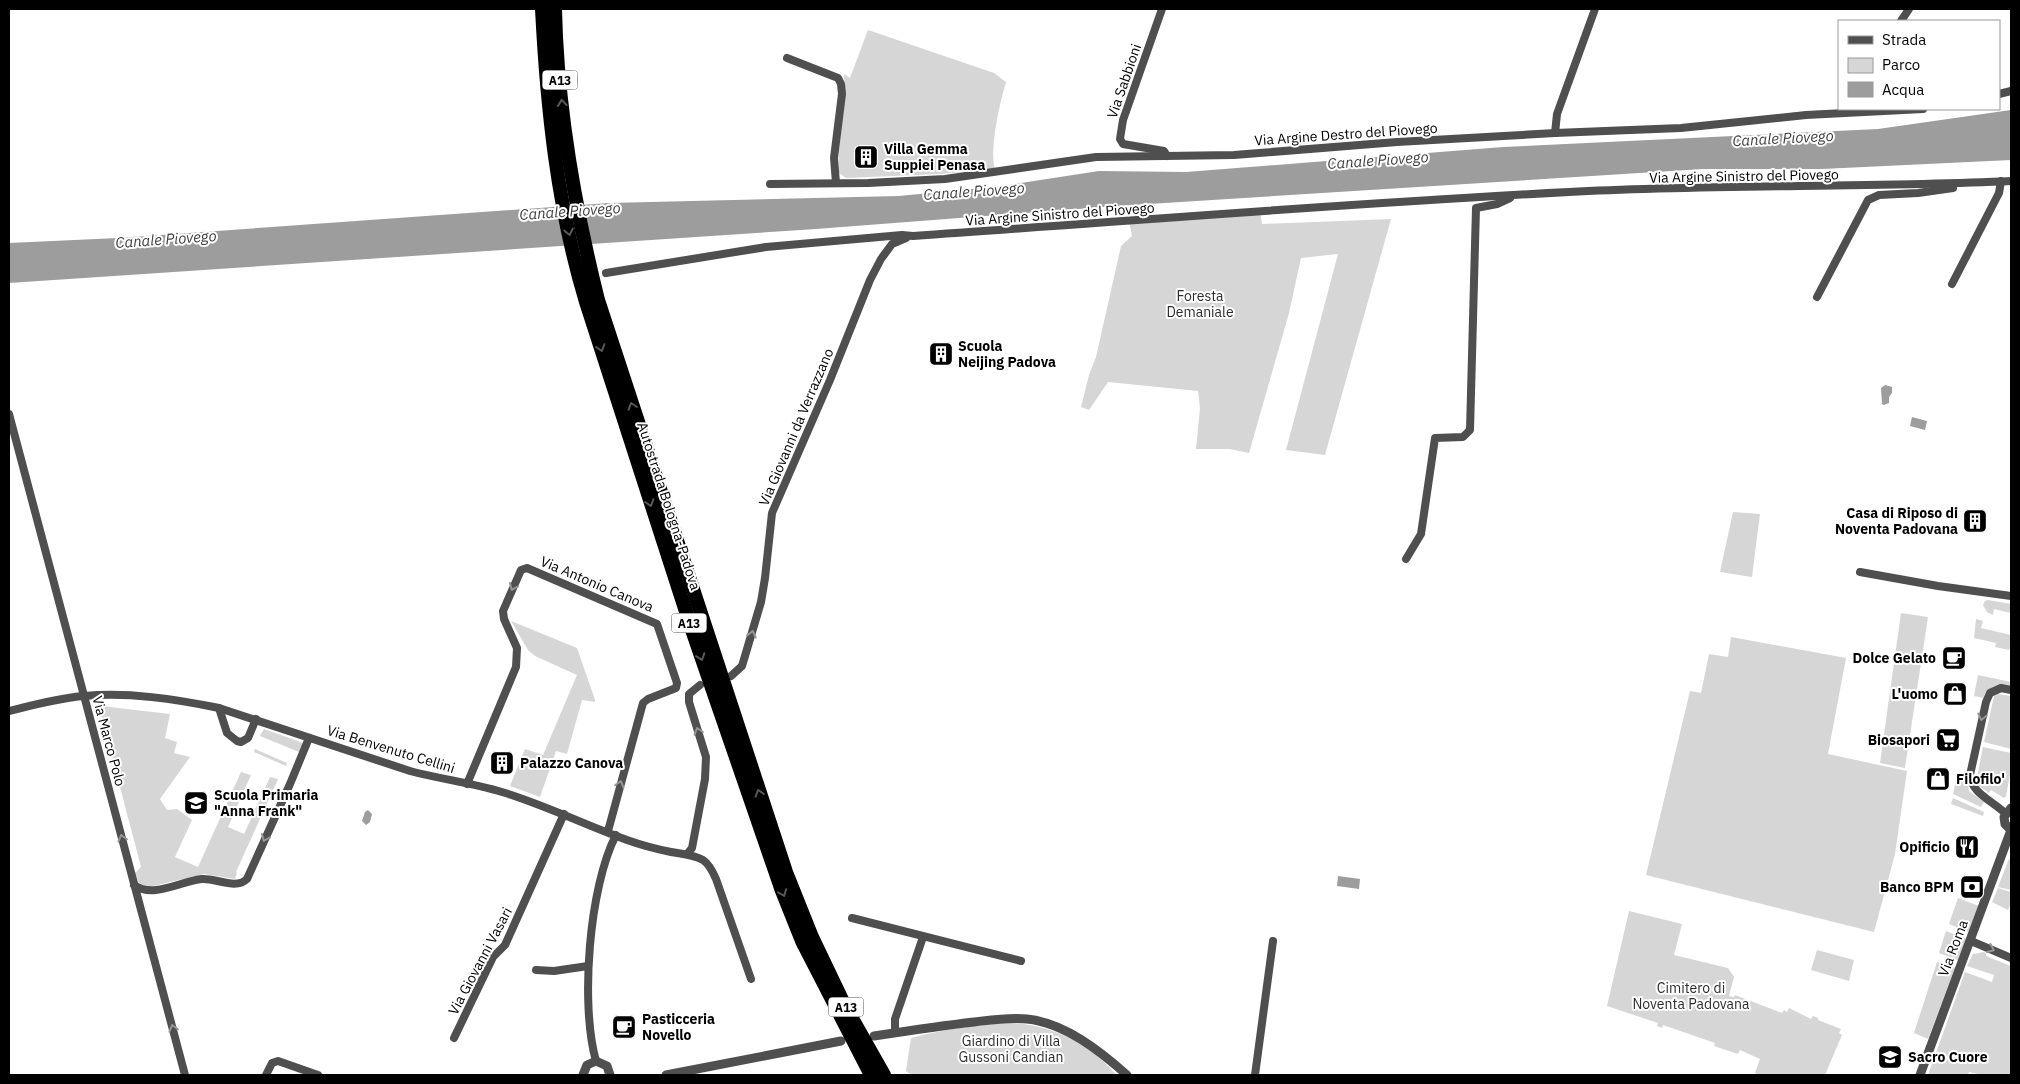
<svg xmlns="http://www.w3.org/2000/svg" width="2020" height="1084" font-family="'IBM Plex Sans',sans-serif">
<style>
.green{fill:#d6d6d6}
.water{fill:#9d9d9d}
.lines{fill:none;stroke-linecap:round;stroke-linejoin:round}
.minor{stroke:#4f4f4f;stroke-width:8}
.tertiary{stroke:#4f4f4f;stroke-width:9}
.motorway{stroke:#000;stroke-width:14}
.oneway{stroke:#595959}
.oneway2{stroke:#959595}
.labels{text-anchor:middle;dominant-baseline:central;stroke-width:4;stroke-linejoin:round;paint-order:stroke}
.shield{fill:#fff;stroke:#4c4c4c;stroke-width:1}
.shield-label{font-size:12px;font-weight:bold;fill:#000}
.street-label{font-size:14px;fill:#000;stroke:#fff}
.poi-label{font-size:14px;font-weight:bold;fill:#000;stroke:#fff;text-anchor:start}
.park-label{font-size:14px;fill:#2d2d2d;stroke:#fff}
.water-label{font-size:15px;font-style:italic;fill:#3e3e3e;stroke:#fff}
</style>
<rect width="100%" height="100%" fill="#fff"/>
<g class="green">
<path d="M868 30 994 73 1006 82C1000 102 989 149 995 169L940 174 846 178 839 173C837 139 847 108 844 74L850 78Z"/>
<polygon points="1260,212 1262,224 1391,219 1325,455 1286,450 1338,254 1301,258 1289,313 1249,453 1230,449 1196,449 1200,408 1198,391 1108,382 1089,410 1081,407 1089,375 1096,357 1121,246 1132,236 1129,221"/>
<polygon points="1733,512 1760,514 1752,577 1720,572"/>
<polygon points="1988,600 2011,604 2011,613 1994,609 1993,615 1987,612 1983,605 1985,601"/>
<polygon points="1901,613 1928,617 1905,768 1880,763"/>
<polygon points="1976,619 1983,621 1981,628 2011,635 2011,646 2009,650 1995,647 1996,643 1974,638"/>
<polygon points="511,621 577,648 595,700 595,702 582,700 567,754 556,751 540,797 510,786 525,749 543,755 577,675 535,656 528,650"/>
<polygon points="1731,637 1846,658 1828,754 1907,771 1895,854 1874,932 1646,875 1690,691 1701,693 1709,654 1728,657"/>
<polygon points="1978,675 2011,682 2011,688 1995,686 1986,692 1983,698 1974,696"/>
<polygon points="1998,694 2011,696 2011,749 1984,742 1994,696"/>
<polygon points="101,706 170,714 165,738 177,742 174,753 190,757 160,799 167,810 177,809 192,820 175,857 198,867 241,772 251,775 228,827 244,834 270,777 278,779 236,872 237,873 235,879 204,874 149,887 139,884 135,873 141,867 99,707"/>
<polygon points="264,729 303,743 299,752 260,736"/>
<polygon points="1983,747 2011,753 2011,770 2006,796 2004,798 1991,790 1989,793 1979,786 1976,782"/>
<polygon points="255,749 287,763 286,766 254,752"/>
<polygon points="1957,775 1967,777 1969,791 1984,802 1981,807 1953,794"/>
<polygon points="1953,798 1984,812 1983,816 1951,804"/>
<polygon points="2009,859 2011,860 2011,890 1998,887"/>
<polygon points="1998,888 2011,892 2011,903 2008,910 1992,902"/>
<polygon points="1958,898 1979,906 1968,932 1949,924"/>
<polygon points="1629,911 1682,924 1674,955 1728,968 1734,977 1729,996 1734,997 1735,995 1782,1013 1784,1010 1787,1012 1789,1008 1811,1019 1813,1016 1818,1018 1818,1020 1841,1029 1839,1033 1842,1035 1825,1075 1760,1075 1755,1073 1760,1059 1740,1050 1738,1054 1714,1046 1715,1043 1663,1025 1662,1028 1657,1026 1658,1023 1607,1006"/>
<polygon points="1946,931 1966,939 1958,960 1939,953"/>
<polygon points="1817,950 1854,960 1849,981 1811,970"/>
<polygon points="1984,952 1986,953 1986,956 2011,966 2011,1075 1982,1075 1969,1072 1968,1075 1928,1075 1965,972 1992,982 1994,975 1967,966 1973,954"/>
<polygon points="1937,962 1955,968 1928,1039 1914,1033"/>
<path d="M1010 1023C1050 1024 1091 1044 1116 1075H912L906 1071 911 1038C943 1029 977 1025 1010 1023Z"/>
</g>
<g class="water">
<polygon points="2011,110 2011,160 1822,169 1703,169 1117,206 816,229 9,283 9,243 118,238 609,203 899,196 1002,186 1099,171 1186,172 1503,147 1878,129"/>
<polygon points="1885,385 1892,387 1892,393 1889,397 1889,403 1884,405 1882,404 1881,388"/>
<polygon points="1912,417 1927,421 1925,430 1910,426"/>
<polygon points="368,810 372,814 370,822 366,825 362,821 365,812"/>
<polygon points="1338,876 1360,879 1359,889 1337,886"/>
</g>
<g class="lines">
<g class="minor">
<polyline points="1162,9 1123,120 1120,139 1123,144 1164,151 1167,156"/>
<polyline points="1901,21 1909,9"/>
<polyline points="787,58 838,78 841,84 842,94 834,158 836,183"/>
<polyline points="1999,94 2011,91"/>
<polyline points="1555,133 1557,114 1595,9"/>
<polyline points="770,184 868,183 945,179 1096,157 1234,155 1397,142 1555,133 1681,128 1806,115 1923,109"/>
<path d="M606 273 766 247 902 235 913 236C1132 221 1350 203 1569 192 1717 184 1864 188 2011 181"/>
<polyline points="1952,284 1999,193 2001,181"/>
<polyline points="1817,297 1868,200 1879,195 1918,193 1953,188"/>
<polyline points="9,414 185,1075"/>
<polyline points="1406,559 1421,534 1435,438 1463,437 1470,430 1476,208 1497,204 1510,198"/>
<polyline points="1860,572 1938,586 2011,596"/>
<polyline points="731,676 742,666 761,602 765,578 772,513 830,380 870,280 881,259 892,244 906,238"/>
<polyline points="219,708 227,733 237,741 241,742 248,738 256,719"/>
<path d="M9 711C33 705 59 698 84 696 129 692 175 699 219 708L410 771C440 779 472 783 502 792 545 805 585 825 627 840 641 845 656 849 671 852 682 854 692 854 703 860 709 864 713 872 716 879L751 979"/>
<polyline points="467,784 516,667 517,648 504,619 503,611 521,570 527,568 657,624 677,683 676,688 648,699 643,703 608,831"/>
<path d="M2005 813C1993 801 1971 793 1970 775L1986 702 1990 693 2001 688 2011 690"/>
<polyline points="688,853 692,848 705,779 706,757 689,702 689,694 700,685"/>
<path d="M134 885C153 899 181 881 202 879 216 878 236 890 247 879L290 784 309 738"/>
<polyline points="852,918 1021,961"/>
<polyline points="1971,941 2011,958"/>
<polyline points="536,970 554,971 588,966"/>
<polyline points="895,1033 895,1019 923,937"/>
<polyline points="454,1038 493,957 505,945 564,814"/>
<path d="M596 1061C580 1005 589 887 616 835"/>
<polyline points="266,1075 272,1063 278,1061 318,1075"/>
<polyline points="1255,1075 1273,941"/>
</g>
<g class="tertiary">
<polyline points="2011,808 2004,817 2005,824 2011,830"/>
<path d="M874 1036C907 1031 940 1026 974 1022 991 1020 1010 1017 1027 1019 1065 1023 1100 1051 1127 1075"/>
<polyline points="583,1075 587,1065 596,1061 607,1066 610,1075"/>
<polyline points="666,1075 841,1041"/>
<polyline points="1920,1075 2011,830"/>
</g>
<g class="motorway">
<path d="M542 9C547 107 557 206 586 302L690 624 782 891 802 941 871 1075"/>
<path d="M555 9C557 107 574 204 598 300L786 872 812 937 845 1006 884 1075"/>
</g>
</g>
<defs><path id="oneway-chevron" d="M-2-3.5L2.5 0L-2 3.5" fill="none" stroke-width="1.6" stroke-linecap="round" stroke-linejoin="round" transform="scale(1.25)"/></defs>
<g class="oneway">
<use href="#oneway-chevron" transform="translate(562 103) rotate(-96)"/>
<use href="#oneway-chevron" transform="translate(569 232) rotate(78)"/>
<use href="#oneway-chevron" transform="translate(601 348) rotate(72)"/>
<use href="#oneway-chevron" transform="translate(632 406) rotate(-108)"/>
<use href="#oneway-chevron" transform="translate(650 503) rotate(72)"/>
<use href="#oneway-chevron" transform="translate(701 657) rotate(71)"/>
<use href="#oneway-chevron" transform="translate(759 793) rotate(-108)"/>
<use href="#oneway-chevron" transform="translate(783 893) rotate(69)"/>
</g>
<g class="oneway2">
<use href="#oneway-chevron" transform="translate(513 587) rotate(113)"/>
<use href="#oneway-chevron" transform="translate(752 634) rotate(-76)"/>
<use href="#oneway-chevron" transform="translate(1982 717) rotate(102)"/>
<use href="#oneway-chevron" transform="translate(698 731) rotate(-108)"/>
<use href="#oneway-chevron" transform="translate(620 784) rotate(-74)"/>
<use href="#oneway-chevron" transform="translate(122 838) rotate(-105)"/>
<use href="#oneway-chevron" transform="translate(265 838) rotate(113)"/>
<use href="#oneway-chevron" transform="translate(1991 949) rotate(23)"/>
<use href="#oneway-chevron" transform="translate(173 1028) rotate(-105)"/>
</g>
<defs>
<symbol id="building-square" viewBox="-11 -11 22 22"><rect x="-9" y="-9" width="18" height="18" rx="4" fill="#000" stroke="#fff"/><path d="M-4-6H4V6H1V3H-1V6H-4ZM-2.5-4.3h1.7v1.8h-1.7ZM.8-4.3h1.7v1.8H.8ZM-2.5-1h1.7V.8h-1.7ZM.8-1h1.7V.8H.8Z" fill="#fff"/></symbol>
<symbol id="cafe-square" viewBox="-11 -11 22 22"><rect x="-9" y="-9" width="18" height="18" rx="4" fill="#000" stroke="#fff"/><path d="M-5.5-4.5H6V0H3Q3 3.5 0 3.5H-2.5Q-5.5 3.5-5.5 0ZM3-3.2v2h1.7v-2ZM-6 4.5H4V6H-6Z" fill="#fff"/></symbol>
<symbol id="shop-square" viewBox="-11 -11 22 22"><rect x="-9" y="-9" width="18" height="18" rx="4" fill="#000" stroke="#fff"/><path d="M-5-2.5h2.3a2.7 3.5 0 0 1 5.4 0H5L5.5 6h-11ZM-1.5-2.5h3a1.5 2.3 0 0 0-3 0Z" fill="#fff"/></symbol>
<symbol id="supermarket-square" viewBox="-11 -11 22 22"><rect x="-9" y="-9" width="18" height="18" rx="4" fill="#000" stroke="#fff"/><path d="M-6-5.5h2.5l.6 2H6L4.5 2H-2.5L-4.4-4H-6ZM-1.5 3.2a1.3 1.3 0 1 0 .1 0ZM3 3.2a1.3 1.3 0 1 0 .1 0Z" fill="#fff"/></symbol>
<symbol id="school-square" viewBox="-11 -11 22 22"><rect x="-9" y="-9" width="18" height="18" rx="4" fill="#000" stroke="#fff"/><path d="M0-5L7-2L0 1L-7-2ZM-4 1L0 2.5L4 1V4Q0 6-4 4Z" fill="#fff"/></symbol>
<symbol id="restaurant-square" viewBox="-11 -11 22 22"><rect x="-9" y="-9" width="18" height="18" rx="4" fill="#000" stroke="#fff"/><path d="M-5-6h1v4h1v-4h1v4h1v-4h1v5L-1.5 .5V6h-2V.5L-5-1ZM5-6V6H3V1.5H1.5Q1.5-4 5-6Z" fill="#fff"/></symbol>
<symbol id="bank-square" viewBox="-11 -11 22 22"><rect x="-9" y="-9" width="18" height="18" rx="4" fill="#000" stroke="#fff"/><path d="M-6-4H6V4H-6ZM0-2.3a2.3 2.3 0 1 0 0 4.6a2.3 2.3 0 1 0 0-4.6Z" fill="#fff"/></symbol>
</defs>
<g fill-rule="evenodd">
<use href="#building-square" x="852" y="143" width="28" height="28"/>
<use href="#building-square" x="927" y="340" width="28" height="28"/>
<use href="#building-square" x="1961" y="507" width="28" height="28"/>
<use href="#cafe-square" x="1940" y="644" width="28" height="28"/>
<use href="#shop-square" x="1941" y="680" width="28" height="28"/>
<use href="#supermarket-square" x="1934" y="726" width="28" height="28"/>
<use href="#building-square" x="488" y="749" width="28" height="28"/>
<use href="#shop-square" x="1924" y="765" width="28" height="28"/>
<use href="#school-square" x="182" y="789" width="28" height="28"/>
<use href="#restaurant-square" x="1953" y="833" width="28" height="28"/>
<use href="#bank-square" x="1958" y="873" width="28" height="28"/>
<use href="#cafe-square" x="610" y="1013" width="28" height="28"/>
<use href="#school-square" x="1876" y="1043" width="28" height="28"/>
</g>
<g class="labels">
<g class="shield">
<rect x="542.5" y="70.5" width="35" height="19" rx="4"/>
<rect x="671.5" y="613.5" width="35" height="19" rx="4"/>
<rect x="828.5" y="997.5" width="35" height="19" rx="4"/>
</g>
<g class="shield-label">
<text x="560" y="80">A13</text>
<text x="689" y="623">A13</text>
<text x="846" y="1007">A13</text>
</g>
<g class="street-label">
<text transform="translate(1124 81) rotate(-71)">Via Sabbioni</text>
<text transform="translate(1346 134) rotate(-4)">Via Argine Destro del Piovego</text>
<text transform="translate(1744 176) rotate(-1)">Via Argine Sinistro del Piovego</text>
<text transform="translate(1060 214) rotate(-4)">Via Argine Sinistro del Piovego</text>
<text transform="translate(796 427) rotate(-67)">Via Giovanni da Verrazzano</text>
<text transform="translate(669 506) rotate(72)">Autostrada Bologna-Padova</text>
<text transform="translate(597 584) rotate(23)">Via Antonio Canova</text>
<text transform="translate(109 741) rotate(75)">Via Marco Polo</text>
<text transform="translate(391 749) rotate(17)">Via Benvenuto Cellini</text>
<text transform="translate(1953 948) rotate(-69)">Via Roma</text>
<text transform="translate(480 961) rotate(-62)">Via Giovanni Vasari</text>
</g>
<g class="poi-label">
<text x="884" y="149">Villa Gemma<tspan x="884" dy="16">Suppiei Penasa</tspan></text>
<text x="958" y="346">Scuola<tspan x="958" dy="16">Neijing Padova</tspan></text>
<text x="1958" y="513" text-anchor="end">Casa di Riposo di<tspan x="1958" dy="16">Noventa Padovana</tspan></text>
<text x="1936" y="658" text-anchor="end">Dolce Gelato</text>
<text x="1938" y="694" text-anchor="end">L'uomo</text>
<text x="1930" y="740" text-anchor="end">Biosapori</text>
<text x="520" y="763">Palazzo Canova</text>
<text x="1956" y="779">Filofilo'</text>
<text x="214" y="795">Scuola Primaria<tspan x="214" dy="16">"Anna Frank"</tspan></text>
<text x="1950" y="847" text-anchor="end">Opificio</text>
<text x="1954" y="887" text-anchor="end">Banco BPM</text>
<text x="642" y="1019">Pasticceria<tspan x="642" dy="16">Novello</tspan></text>
<text x="1908" y="1057">Sacro Cuore</text>
</g>
<g class="park-label">
<text x="1200" y="296">Foresta<tspan x="1200" dy="16">Demaniale</tspan></text>
<text x="1691" y="988">Cimitero di<tspan x="1691" dy="16">Noventa Padovana</tspan></text>
<text x="1011" y="1041">Giardino di Villa<tspan x="1011" dy="16">Gussoni Candian</tspan></text>
</g>
<g class="water-label">
<text transform="translate(1783 138) rotate(-3)">Canale Piovego</text>
<text transform="translate(1378 160) rotate(-4)">Canale Piovego</text>
<text transform="translate(974 191) rotate(-4)">Canale Piovego</text>
<text transform="translate(570 211) rotate(-4)">Canale Piovego</text>
<text transform="translate(166 239) rotate(-4)">Canale Piovego</text>
</g>
</g>
<rect width="2020" height="1084" fill="none" stroke="#000000" stroke-width="20"/>
<rect x="1838" y="20" width="162" height="90" fill="#ffffff" stroke="#999999"/>
<rect x="1848" y="36" width="25" height="8" fill="#4f4f4f" stroke="#999999"/>
<text x="1882" y="45" font-size="15" fill="#000000">Strada</text>
<rect x="1848" y="58" width="25" height="15" fill="#d6d6d6" stroke="#999999"/>
<text x="1882" y="70" font-size="15" fill="#000000">Parco</text>
<rect x="1848" y="82" width="25" height="15" fill="#9d9d9d" stroke="#999999"/>
<text x="1882" y="95" font-size="15" fill="#000000">Acqua</text>
</svg>
